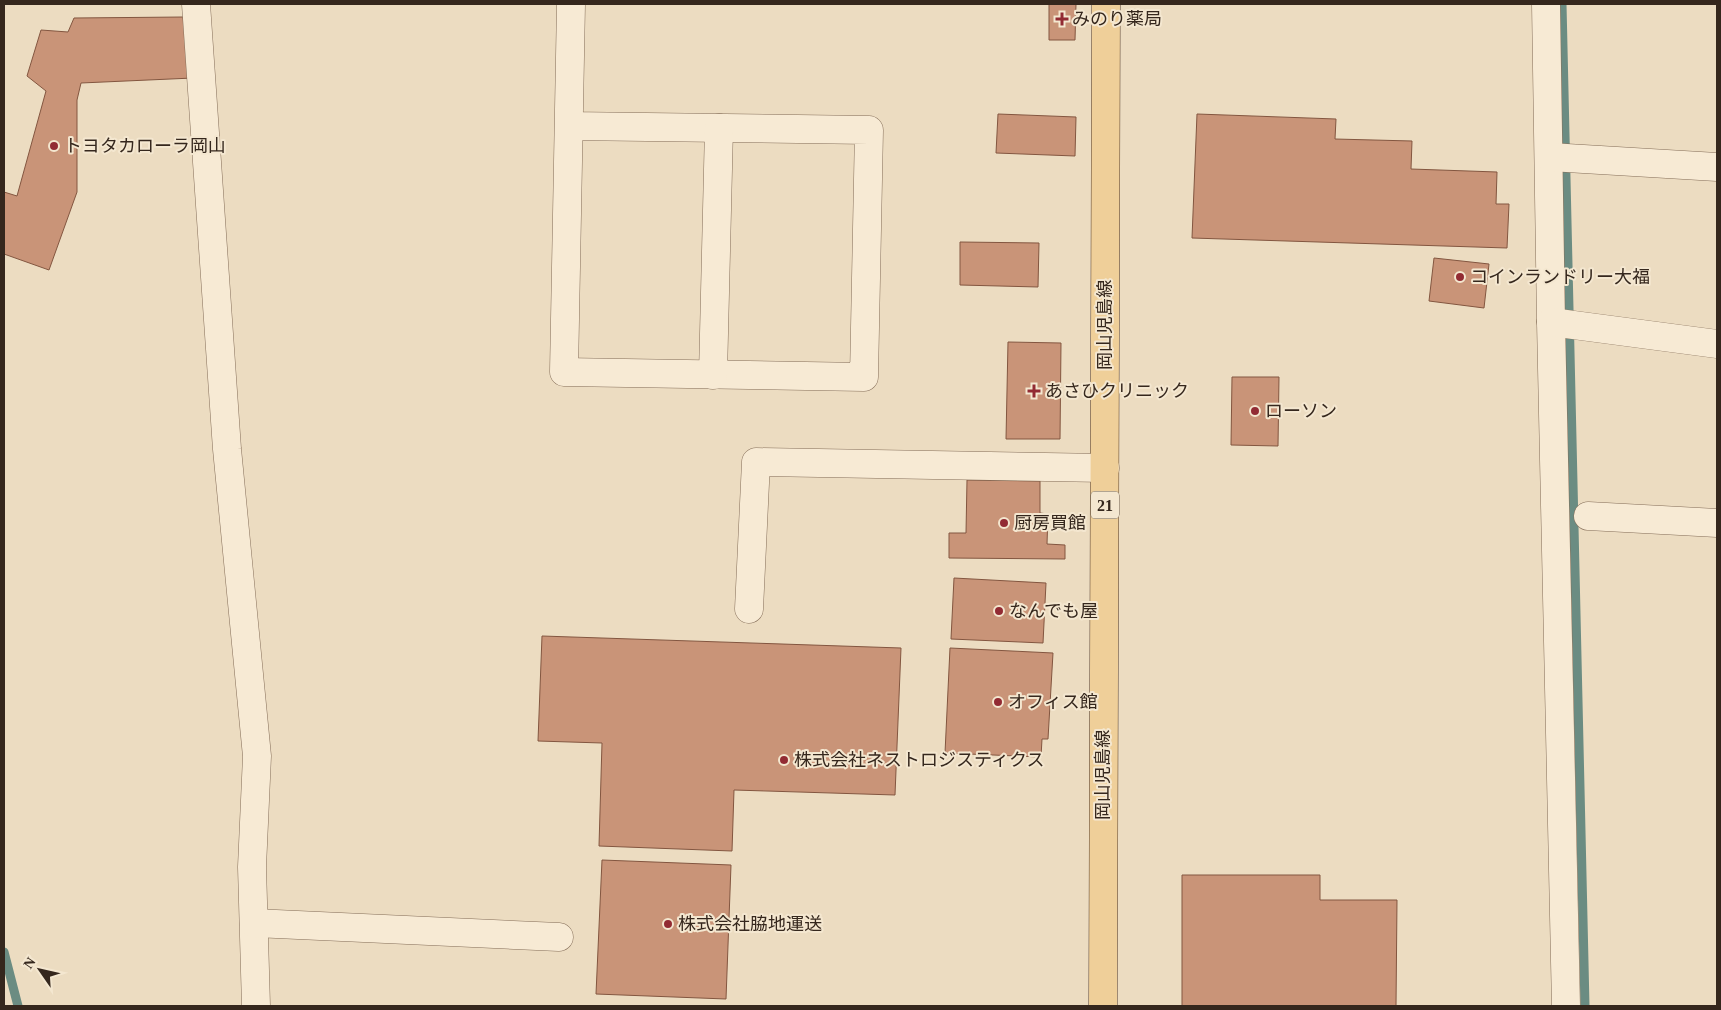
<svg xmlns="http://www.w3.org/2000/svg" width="1721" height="1010" font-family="'Times New Roman','Noto Sans JP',serif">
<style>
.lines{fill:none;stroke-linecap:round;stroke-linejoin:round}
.stream{stroke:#6b8c82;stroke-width:9}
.building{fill:#c99478;stroke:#835640}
.minor-casing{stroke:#856e59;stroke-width:29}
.major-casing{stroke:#533c2d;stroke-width:29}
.minor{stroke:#f7ead4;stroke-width:28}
.major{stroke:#efcf99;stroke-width:28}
.poi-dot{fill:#922b33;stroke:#f4e7d0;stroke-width:2}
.labels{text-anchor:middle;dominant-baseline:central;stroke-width:4;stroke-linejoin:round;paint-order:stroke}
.shield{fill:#f4e7d0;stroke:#6e6153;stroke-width:1}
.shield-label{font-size:16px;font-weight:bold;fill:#35271d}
.poi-label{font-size:18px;fill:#35271d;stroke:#f4e7d0;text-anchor:start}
.street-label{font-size:18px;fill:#35271d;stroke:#f4e7d0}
</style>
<rect width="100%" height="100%" fill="#ecdcc1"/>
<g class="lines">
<g class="stream">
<polyline points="1562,4 1585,1006"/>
<polyline points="4,952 18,1006"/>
</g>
</g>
<g class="building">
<polygon points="1049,4 1076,4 1075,40 1049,40"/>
<polygon points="183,17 193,78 81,83 77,100 77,192 49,270 4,254 4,192 17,196 46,91 27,76 41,30 68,32 74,18"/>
<polygon points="998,114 1076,117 1075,156 996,153"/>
<polygon points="1197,114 1336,119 1335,139 1412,141 1411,169 1497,172 1496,204 1509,204 1507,248 1192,238"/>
<polygon points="960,242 1039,243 1038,287 960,285"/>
<polygon points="1434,258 1489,264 1484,308 1429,301"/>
<polygon points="1008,342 1061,343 1060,439 1006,439"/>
<polygon points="1232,377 1279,377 1278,446 1231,445"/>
<polygon points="967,480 1040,481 1040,513 1048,514 1047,544 1065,545 1065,559 949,558 949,533 966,533"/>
<polygon points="954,578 1046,583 1043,643 951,639"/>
<polygon points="542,636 901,648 895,795 734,790 732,851 599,846 602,743 538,741"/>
<polygon points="950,648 1053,653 1048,739 1042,739 1041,757 945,753"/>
<polygon points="602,860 731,865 726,999 596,994"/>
<polygon points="1182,875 1320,875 1320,900 1397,900 1396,1006 1182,1006"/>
</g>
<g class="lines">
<defs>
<g id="minor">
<polyline points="196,4 227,449 257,756 252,867 256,1006"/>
<polyline points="1546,4 1551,322 1566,1006"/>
<polyline points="569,126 869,130 864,377 564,372 571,4"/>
<polyline points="1550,157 1717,167"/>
<polyline points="1551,322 1717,344"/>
<polyline points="713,375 719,128"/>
<polyline points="1588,516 1717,523"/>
<polyline points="749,609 756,462 1105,468"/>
<polyline points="254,923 559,937"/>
</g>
<polyline id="major" points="1103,1006 1106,4"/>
</defs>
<use href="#minor" class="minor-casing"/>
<use href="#major" class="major-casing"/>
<use href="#minor" class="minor"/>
<use href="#major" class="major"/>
</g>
<g class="poi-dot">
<path d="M1059.5 11.5h5v5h5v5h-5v5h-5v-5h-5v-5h5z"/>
<circle cx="54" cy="146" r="5"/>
<circle cx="1460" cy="277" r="5"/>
<path d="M1031.5 383.5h5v5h5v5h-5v5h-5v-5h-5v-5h5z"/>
<circle cx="1255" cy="411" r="5"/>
<circle cx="1004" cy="523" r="5"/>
<circle cx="999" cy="611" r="5"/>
<circle cx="998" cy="702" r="5"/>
<circle cx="784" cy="760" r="5"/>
<circle cx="668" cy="924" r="5"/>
</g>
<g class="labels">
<rect class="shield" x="1091" y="491.5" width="28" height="27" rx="4"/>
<g class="shield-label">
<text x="1105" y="505">21</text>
</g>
<g class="poi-label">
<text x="1072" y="19">みのり薬局</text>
<text x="64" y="146">トヨタカローラ岡山</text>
<text x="1470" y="277">コインランドリー大福</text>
<text x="1045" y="391">あさひクリニック</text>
<text x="1265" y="411">ローソン</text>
<text x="1014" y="523">厨房買館</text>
<text x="1009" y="611">なんでも屋</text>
<text x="1008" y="702">オフィス館</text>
<text x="794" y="760">株式会社ネストロジスティクス</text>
<text x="678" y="924">株式会社脇地運送</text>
</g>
<g class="street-label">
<text transform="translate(1105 325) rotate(-90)">岡山児島線</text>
<text transform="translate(1103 775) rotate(-90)">岡山児島線</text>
</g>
</g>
<rect width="1721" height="1010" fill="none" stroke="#35271d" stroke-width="10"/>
<g transform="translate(40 970) rotate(304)" stroke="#f4e7d0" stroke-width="4" paint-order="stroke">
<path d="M0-4L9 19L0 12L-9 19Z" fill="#35271d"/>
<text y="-8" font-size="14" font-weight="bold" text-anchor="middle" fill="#35271d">N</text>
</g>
</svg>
